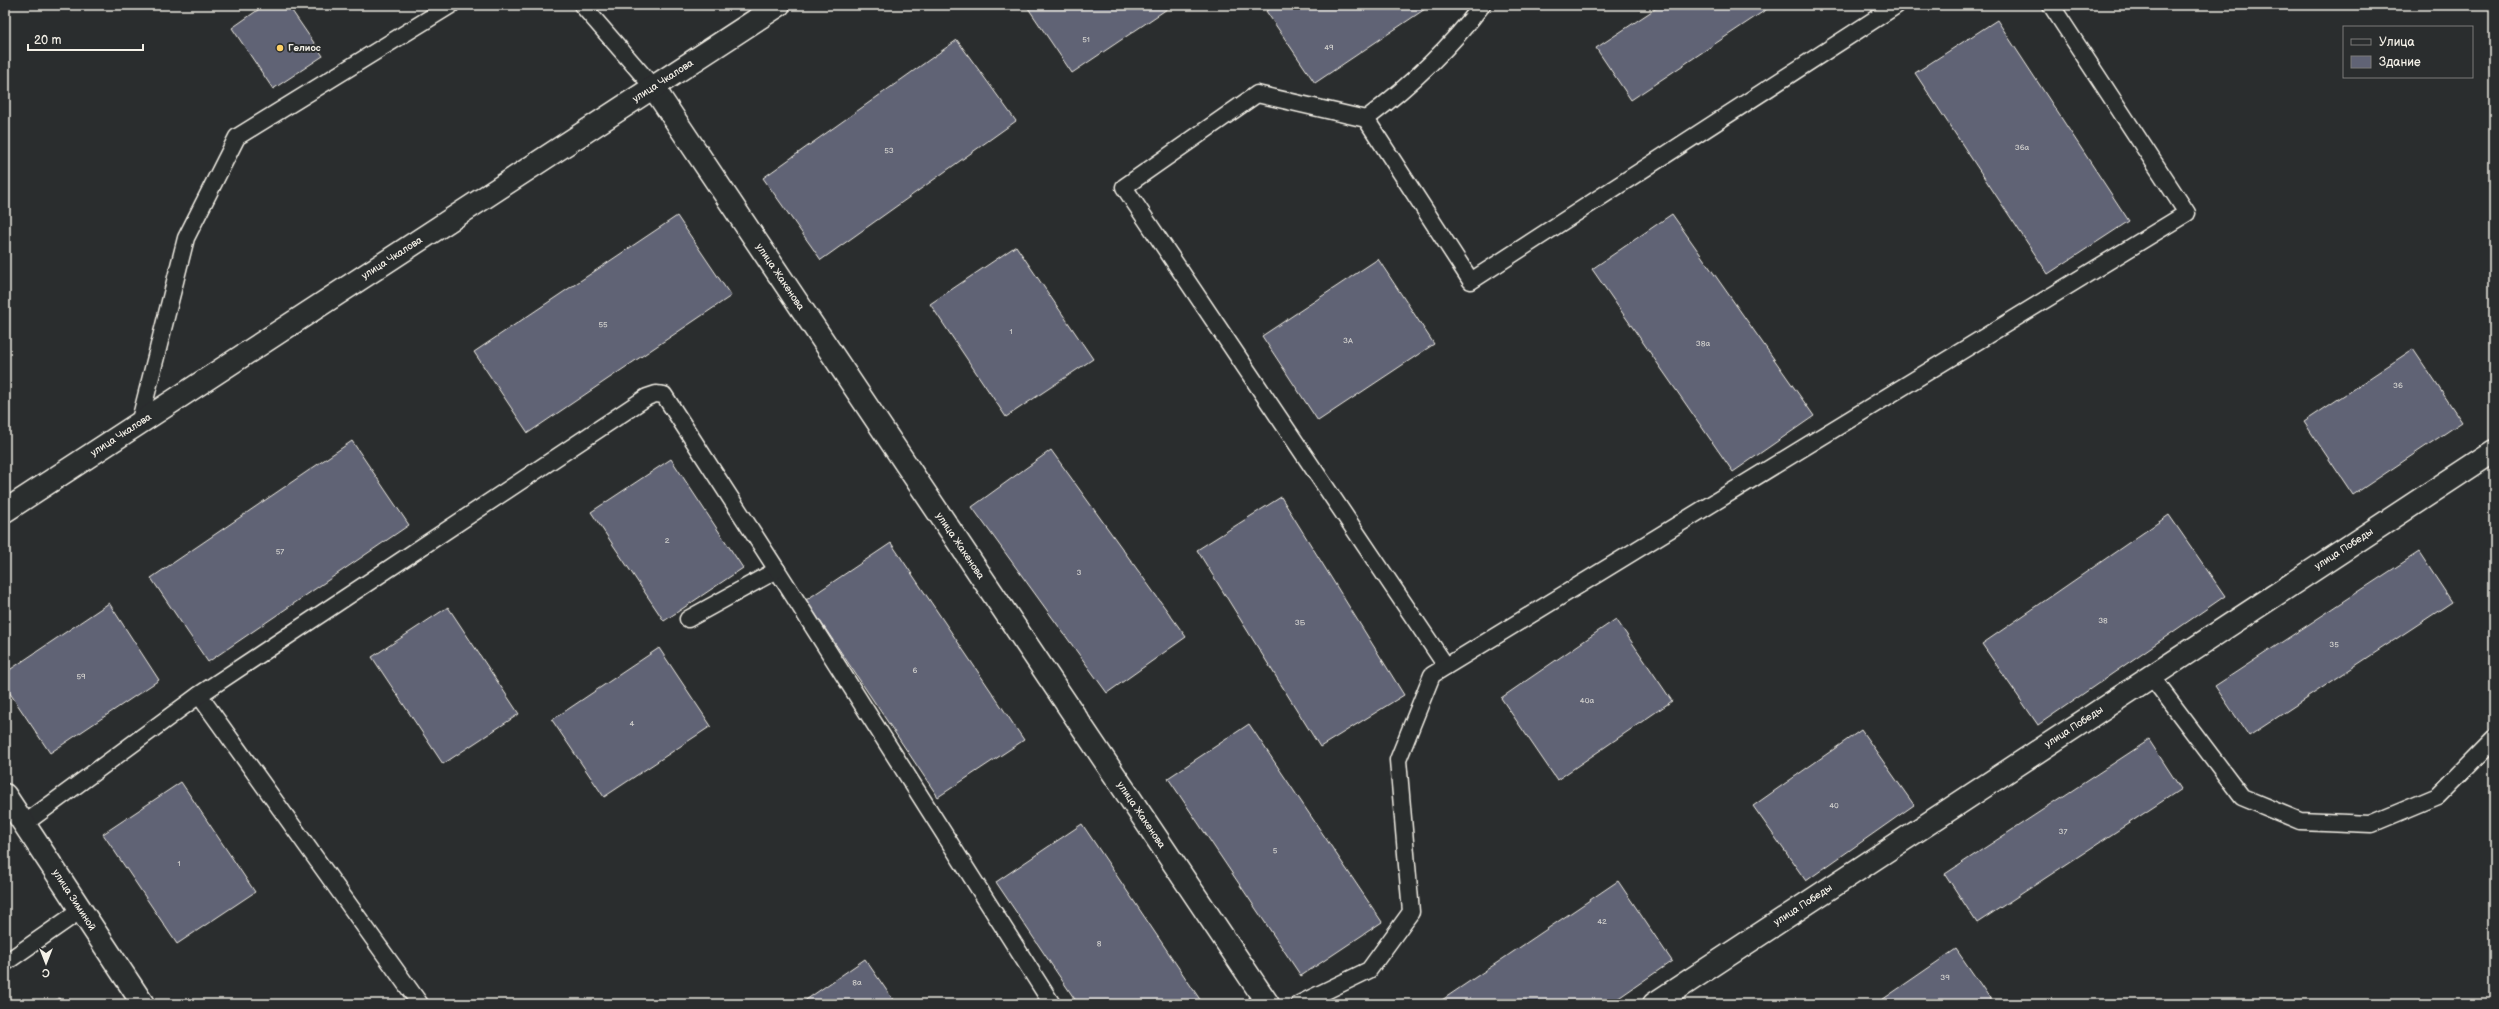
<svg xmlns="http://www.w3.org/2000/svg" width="2499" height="1009" font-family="'Balsamiq Sans',sans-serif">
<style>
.building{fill:#606375;stroke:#f4f1e8}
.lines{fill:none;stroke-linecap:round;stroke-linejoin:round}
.lane-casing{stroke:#f4f1e8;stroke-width:19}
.street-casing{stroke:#f4f1e8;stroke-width:25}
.secondary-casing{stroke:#f4f1e8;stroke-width:25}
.lane{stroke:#2a2d2e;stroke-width:16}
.street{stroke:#2a2d2e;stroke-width:22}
.secondary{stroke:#2a2d2e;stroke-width:22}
.poi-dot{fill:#ffd166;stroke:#2a2d2e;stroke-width:1.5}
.labels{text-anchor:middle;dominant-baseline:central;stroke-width:4;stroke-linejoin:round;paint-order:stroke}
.number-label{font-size:8px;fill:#cfcecb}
.poi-label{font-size:10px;font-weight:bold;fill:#f4f1e8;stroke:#2a2d2e;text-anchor:start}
.street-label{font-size:10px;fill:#f4f1e8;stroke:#2a2d2e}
</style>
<rect width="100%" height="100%" fill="#2a2d2e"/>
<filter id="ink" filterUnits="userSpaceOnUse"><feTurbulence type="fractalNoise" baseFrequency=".025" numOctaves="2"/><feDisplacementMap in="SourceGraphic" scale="8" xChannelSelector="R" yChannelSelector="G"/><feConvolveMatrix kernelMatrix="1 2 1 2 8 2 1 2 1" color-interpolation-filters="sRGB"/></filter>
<g filter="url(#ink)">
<g class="building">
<polygon points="265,5 288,5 323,56 273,89 232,28"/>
<polygon points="1026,5 1173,5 1072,73"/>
<polygon points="1275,5 1423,5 1425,9 1315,83 1266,11"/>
<polygon points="1661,5 1773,5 1631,100 1596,48"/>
<polygon points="1997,20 2129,221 2048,274 1915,73"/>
<polygon points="957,40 1016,121 821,260 763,178"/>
<polygon points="1672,214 1814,416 1733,472 1592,269"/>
<polygon points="677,216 731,296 528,433 474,352"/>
<polygon points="1016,246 1093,359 1006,417 930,304"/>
<polygon points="1378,259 1434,344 1318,421 1262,336"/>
<polygon points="2413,349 2462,422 2353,495 2304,422"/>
<polygon points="352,441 409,525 208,662 151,578"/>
<polygon points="1051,450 1186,637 1107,693 972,507"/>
<polygon points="671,459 743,568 664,621 591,512"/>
<polygon points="1281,497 1404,695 1320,747 1197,550"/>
<polygon points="2169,515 2225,596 2038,725 1982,644"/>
<polygon points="891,543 1024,740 938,797 806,600"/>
<polygon points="2419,552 2452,602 2249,736 2215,686"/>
<polygon points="109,603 159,680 50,753 5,686 5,673"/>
<polygon points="448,607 519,714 443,764 372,657"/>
<polygon points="1616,619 1672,701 1557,780 1501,698"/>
<polygon points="659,648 711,726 604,797 552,720"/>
<polygon points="1249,724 1382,922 1301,976 1168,778"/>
<polygon points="1861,730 1914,805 1806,881 1753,806"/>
<polygon points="2149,740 2181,789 1977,923 1945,874"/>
<polygon points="181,782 255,892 177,944 103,834"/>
<polygon points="1082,824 1203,1004 1078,1004 996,882"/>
<polygon points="1618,881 1672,961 1610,1004 1436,1004"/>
<polygon points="1956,949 1994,1004 1876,1004"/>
<polygon points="865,959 896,1004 800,1004"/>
<polygon points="59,998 63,1004 50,1004"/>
</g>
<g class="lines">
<defs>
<g id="lane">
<polyline points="582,5 653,87"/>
<path d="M1366 119C1408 87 1450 48 1482 5"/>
<polyline points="139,424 186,238 237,137 451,5"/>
<polyline points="688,619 777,570 1052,1004"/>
<polyline points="1446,666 1124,187 1257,94 1366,119 1471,281 1897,5"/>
<polyline points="2151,676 2242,797 2300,821 2371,824 2438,796 2494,739"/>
<polyline points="199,695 420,1004"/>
<polyline points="24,824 199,695 647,397 656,394 664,395 777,570"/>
<polyline points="5,963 81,910"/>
<polyline points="1299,1004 1369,970 1411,912 1398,760 1432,675 2187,213 2051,5"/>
</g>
<g id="street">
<polyline points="653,87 1268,1004"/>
<polyline points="5,795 143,1004"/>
<polyline points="1654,1004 2494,451"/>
</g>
<polyline id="secondary" points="5,511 779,5"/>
</defs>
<use href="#lane" class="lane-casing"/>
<use href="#street" class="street-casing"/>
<use href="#secondary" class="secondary-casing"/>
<use href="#lane" class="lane"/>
<use href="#street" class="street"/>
<use href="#secondary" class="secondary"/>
</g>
</g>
<circle class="poi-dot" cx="280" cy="48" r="4"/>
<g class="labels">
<g class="number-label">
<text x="1086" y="39">51</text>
<text x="1329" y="47">49</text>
<text x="2022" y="147">36а</text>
<text x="889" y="150">53</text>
<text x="603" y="324">55</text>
<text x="1011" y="331">1</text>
<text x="1348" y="340">3А</text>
<text x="1703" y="343">38а</text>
<text x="2398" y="385">36</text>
<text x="667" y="540">2</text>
<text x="280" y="551">57</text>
<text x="1079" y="572">3</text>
<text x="2103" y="620">38</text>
<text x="1300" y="622">3Б</text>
<text x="2334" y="644">35</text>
<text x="915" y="670">6</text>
<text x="81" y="676">59</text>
<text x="1587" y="700">40а</text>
<text x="632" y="723">4</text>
<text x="1834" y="805">40</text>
<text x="2063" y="831">37</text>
<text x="1275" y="850">5</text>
<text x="179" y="863">1</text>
<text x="1602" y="921">42</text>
<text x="1099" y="943">8</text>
<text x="1945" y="977">39</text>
<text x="857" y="982">8а</text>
</g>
<g class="poi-label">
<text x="288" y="48">Гелиос</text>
</g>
<g class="street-label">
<text transform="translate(663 81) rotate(-33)">улица Чкалова</text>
<text transform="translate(392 258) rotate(-33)">улица Чкалова</text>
<text transform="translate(780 277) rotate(56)">улица Жакенова</text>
<text transform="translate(121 435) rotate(-33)">улица Чкалова</text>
<text transform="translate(960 546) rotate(56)">улица Жакенова</text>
<text transform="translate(2344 549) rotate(-33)">улица Победы</text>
<text transform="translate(2074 727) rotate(-33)">улица Победы</text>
<text transform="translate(1141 815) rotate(56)">улица Жакенова</text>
<text transform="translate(74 900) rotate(57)">улица Зиминой</text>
<text transform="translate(1803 905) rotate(-33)">улица Победы</text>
</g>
</g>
<rect width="2499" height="1009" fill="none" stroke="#2a2d2e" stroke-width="20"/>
<rect x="10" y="10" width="2479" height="989" fill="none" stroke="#f4f1e8" stroke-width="1.5" filter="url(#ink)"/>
<rect x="2343" y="26" width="130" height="52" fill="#2a2d2e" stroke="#7b7b78"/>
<rect x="2351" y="39" width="20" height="6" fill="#2a2d2e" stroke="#7b7b78"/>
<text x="2379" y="46" font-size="12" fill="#f4f1e8">Улица</text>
<rect x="2351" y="56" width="20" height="12" fill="#606375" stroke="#7b7b78"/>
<text x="2379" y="66" font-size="12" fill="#f4f1e8">Здание</text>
<g transform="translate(46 963) rotate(180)" stroke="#2a2d2e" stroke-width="3" paint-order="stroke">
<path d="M0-3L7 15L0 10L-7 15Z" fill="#f4f1e8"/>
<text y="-6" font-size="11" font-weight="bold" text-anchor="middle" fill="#f4f1e8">С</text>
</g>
<path d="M28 44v6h115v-6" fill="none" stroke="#f4f1e8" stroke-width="2"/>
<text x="34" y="44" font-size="12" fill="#f4f1e8" stroke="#2a2d2e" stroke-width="3" paint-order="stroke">20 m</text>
</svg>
